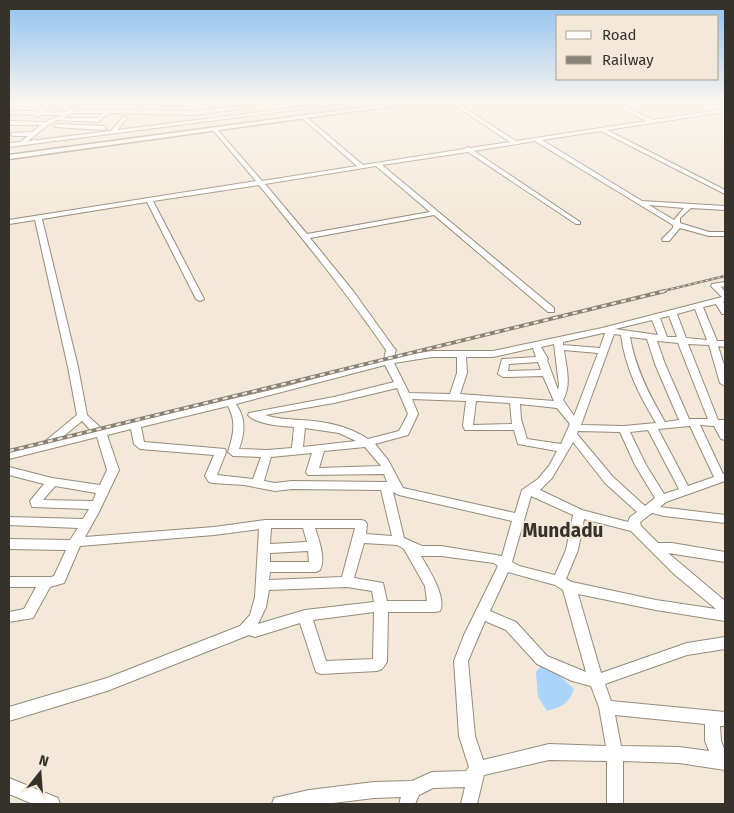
<svg xmlns="http://www.w3.org/2000/svg" width="734" height="813" font-family="'Fira Sans',sans-serif">
<style>
.water{fill:#aad4fb}
.lines{fill:none;stroke-linecap:round;stroke-linejoin:round}
.minor-casing{stroke:#958b7c;stroke-width:2}
.major-casing{stroke:#958b7c;stroke-width:3}
.minor{fill:#fff;fill-rule:evenodd}
.major{fill:#fff;fill-rule:evenodd}
.rail-far1-casing{stroke:#898277;stroke-width:2.5}
.rail-casing{stroke:#898277;stroke-width:4}
.rail-far1{stroke:#f4e9d9;stroke-width:1;stroke-dasharray:3;stroke-linecap:butt}
.rail{stroke:#f4e9d9;stroke-width:2;stroke-dasharray:5;stroke-linecap:butt}
.labels{text-anchor:middle;dominant-baseline:central;stroke-width:4;stroke-linejoin:round;paint-order:stroke}
.near-quarter-label{font-size:19px;font-weight:bold;fill:#35312b;stroke:#f4e9d9}
</style>
<rect width="100%" height="100%" fill="#f4e9d9"/>
<path class="water" d="M542 665 559 671 561 677 574 689C569 704 561 707 547 711L538 697 536 672Z"/>
<g class="lines">
<defs>
<g id="minor">
<path d="M15 103H20L9 111H38L48 103H53L44 111H54L51 110 59 103H64L54 111 65 112 79 103H84L77 110 195 111 239 106V103H244L245 106 240 109 194 115 109 113 98 122 57 120 48 125 28 141 111 131 124 116 127 118 117 130 332 103H348L9 147V143L20 142 28 136H13L11 135V133L32 132 41 125H9V121L45 122 61 115H41L37 117 35 115 9 114V108ZM73 113H103L97 118H63Z"/>
<polygon points="29,103 35,103 30,107 27,105"/>
<polygon points="139,103 189,103 190,104 187,106"/>
<path d="M451 103H457L516 141 646 121 611 103H618L653 120 725 109V112L607 130 725 190V194L601 131 542 140 642 201 725 206V210L691 208 680 218V223L683 224 709 232H725V236H709L680 228 669 241H663L662 239 673 228V225L535 141 474 151 580 222V224H576L468 152 382 165 554 308V312H548L434 215 310 238 353 291 394 348 396 350 394 357 432 351H493L602 328 722 297 711 286 712 284 725 282V286L721 287 725 292V301L723 302 725 305V314H722L716 304 703 307 717 341H725V347L718 346 725 368V386L720 383 709 345 688 344 718 420H725V440L721 439 714 426 700 425 723 474 725 473V481L666 502 660 507 725 515V523L664 516 652 513 640 522 641 526 658 543H672L725 552V562L668 553 725 601V621L656 610 578 594 601 673 687 643 725 637V649L687 655 605 684 611 701 725 712V726H720L721 741 725 751V770L679 763 623 761V804H607V761L549 760 484 775 477 804H461L465 787 433 788 419 795 415 804H399L401 797 374 798 325 804H272L274 798 309 790 374 782 412 781 432 772 466 771 469 767 459 736 454 661 464 635 498 566 494 563 441 556H421C428 568 447 597 440 611L435 612H388L387 662 382 669 377 671 321 674 316 672 300 623 255 637 249 635 107 691 9 721V707L107 678 240 626 250 615 255 597 259 529 214 535 80 546 64 583 50 587 33 618 9 622V612L24 609 36 587H9V577H51L54 576 66 550 9 549V539L70 540 78 528 9 525V517L83 519 89 509 32 507 30 501 44 484 9 475V467L52 478 100 485 107 470 97 437 9 459V451L43 443 77 415 68 367 35 220 9 224V220L256 181 213 130V128L215 127 262 181 357 166 303 119 302 118 305 116 363 165 464 149 467 147 470 148 510 142ZM376 166 430 212 307 234 265 184ZM259 185C303 239 346 292 386 350L384 360 284 387 102 429 87 415 78 367 42 219 147 202 196 299 200 301 204 299 153 201ZM649 205 684 208 674 220ZM695 309 707 340 686 338 677 314ZM669 316 677 337H667L660 318ZM652 320 658 335 615 329ZM603 333H605L600 348 563 345V342ZM614 334 621 335C625 367 639 395 656 423L624 426 581 425ZM630 337 647 339 655 364 679 420 665 422C649 395 635 367 630 337ZM657 341 678 343 708 419H689L665 364ZM554 344 559 385 558 390 547 360 548 359 541 347ZM533 348 536 357 502 359 498 374 503 377 543 376 554 401 460 394 467 373 466 357H493ZM564 350 598 353 574 416 563 400C572 384 566 367 564 350ZM432 357H457V373L450 394 409 393 394 363ZM538 362 541 370 508 371 509 364ZM385 365 394 382 334 397 249 413 248 415C258 425 280 426 294 427L292 448 267 450 239 449C245 432 246 419 236 404ZM397 388 408 414 399 431 368 439C349 426 323 421 300 420 288 419 276 419 265 415L334 403ZM412 399 466 401 463 426 465 430H514L518 444 557 451 549 466 538 479 522 490 515 513 403 488 388 460 375 444 408 435 418 414ZM476 401 510 403 512 424 473 425ZM520 404 557 408 570 424 561 444 527 439 521 419ZM228 406C237 422 233 436 228 452L233 456 261 457 253 479 217 475 226 452 225 449 144 442 141 427ZM82 421 92 432 60 439ZM690 426 714 477 688 486 658 429ZM305 428 339 433 356 441 303 447ZM131 429 134 444 140 449 214 455 205 476 209 482 213 483 244 485 275 491 292 489 381 490 392 536 366 534 367 524 365 521 361 520H265L214 527 85 537 99 512 119 470 107 435ZM648 430 679 489 664 494 646 465 630 432ZM578 431 620 432 635 465 655 498 645 506 613 477 577 434ZM573 442 605 483 637 512 630 517 628 522 582 510 540 490 552 478ZM365 447 381 466 319 468 324 451ZM312 453 306 472 308 475 384 474 387 482 292 481 275 483 264 481 271 457ZM55 486 96 493 93 501 43 500ZM393 492 399 495 512 521 502 556 441 546H422L404 538ZM531 496 573 515 566 550 555 575 519 566 512 562ZM584 519 631 531 674 574 716 609 656 600 572 582 566 579 578 550ZM271 528H303L307 542 270 544ZM315 528H355L342 577 269 580 270 572H316L320 570C326 559 319 540 315 528ZM364 543 397 545 404 549 425 586 427 601H387L383 583 354 578ZM308 551 309 562H270V553ZM508 572 555 585 563 590 586 672 547 656 516 622 490 611ZM347 587 372 591 374 602 305 610 258 624 266 607 269 590ZM374 612 373 659 326 661 313 620ZM485 621 506 630 537 664 572 681 591 686 599 707 606 746 549 744 483 760 475 736 468 661ZM615 715 705 724V741L709 751 679 747 621 746Z"/>
<polygon points="57,124 104,126 107,128 104,130 55,127 54,126"/>
<polygon points="9,778 58,798 60,804 33,804 9,794"/>
</g>
<polygon id="major" points="395,103 414,103 9,159 9,155"/>
</defs>
<use href="#minor" class="minor-casing"/>
<use href="#major" class="major-casing"/>
<use href="#minor" class="minor"/>
<use href="#major" class="major"/>
<defs>
<polyline id="rail-far1" points="659,292 725,276"/>
<polyline id="rail" points="9,451 665,291"/>
</defs>
<use href="#rail-far1" class="rail-far1-casing"/>
<use href="#rail" class="rail-casing"/>
<use href="#rail-far1" class="rail-far1"/>
<use href="#rail" class="rail"/>
</g>
<linearGradient id="sky" x2="0" y2="1"><stop stop-color="#8fc1f0"/><stop offset="0.47" stop-color="#faf5ee"/><stop offset="1" stop-color="#faf5ee" stop-opacity="0"/></linearGradient>
<rect width="734" height="217" fill="url(#sky)"/>
<g class="labels">
<g class="near-quarter-label">
<text x="563" y="530">Mundadu</text>
</g>
</g>
<rect width="734" height="813" fill="none" stroke="#35312b" stroke-width="20"/>
<rect x="556" y="15" width="162" height="65" fill="#f4e9d9" stroke="#a89f93"/>
<rect x="566" y="31" width="25" height="8" fill="#ffffff" stroke="#a89f93"/>
<text x="602" y="40" font-size="15" fill="#35312b">Road</text>
<rect x="566" y="56" width="25" height="8" fill="#898277" stroke="#a89f93"/>
<text x="602" y="65" font-size="15" fill="#35312b">Railway</text>
<g transform="translate(40 773) rotate(17)" stroke="#f4e9d9" stroke-width="4" paint-order="stroke">
<path d="M0-4L9 19L0 12L-9 19Z" fill="#35312b"/>
<text y="-8" font-size="14" font-weight="bold" text-anchor="middle" fill="#35312b">N</text>
</g>
</svg>
